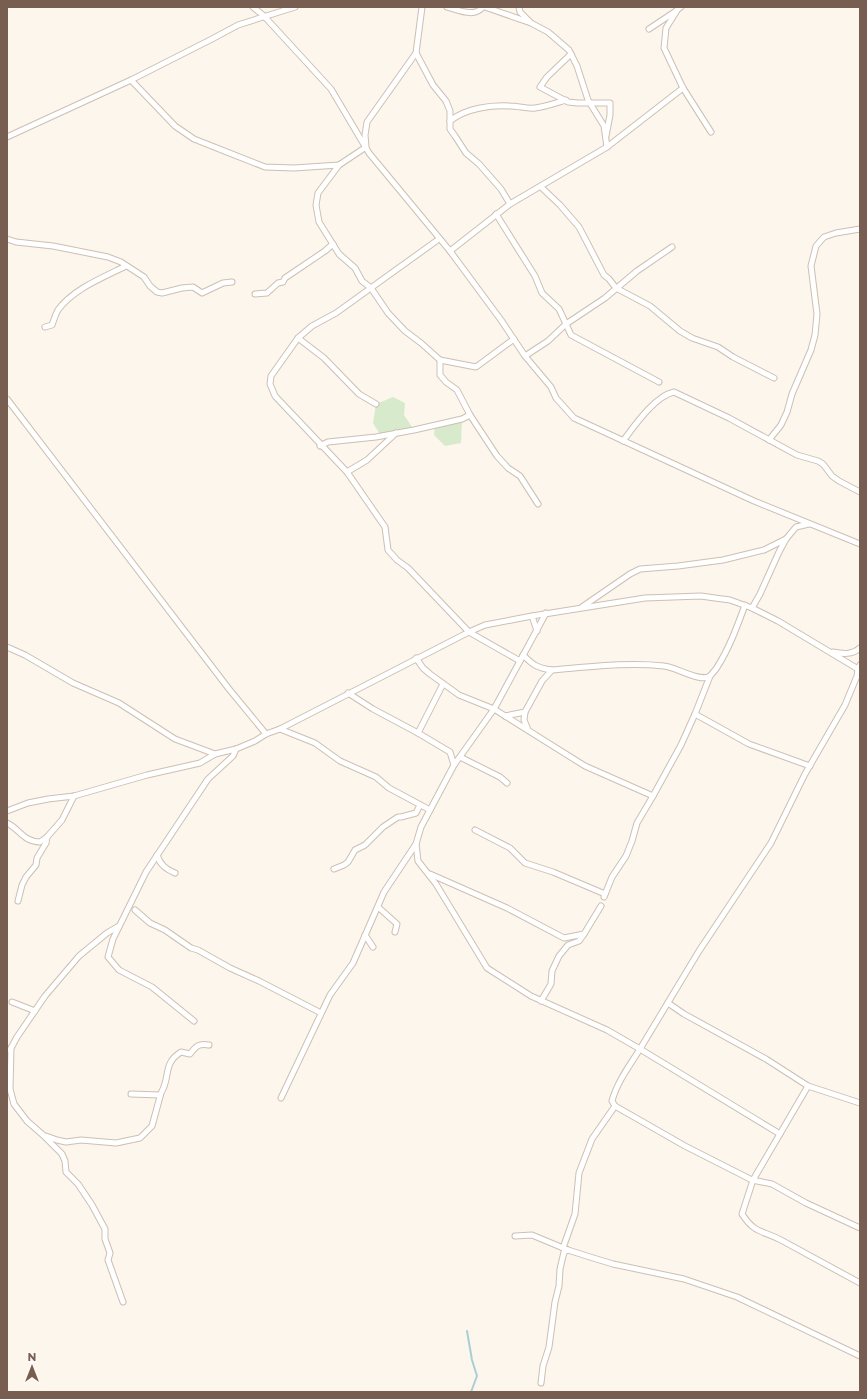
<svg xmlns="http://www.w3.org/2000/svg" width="867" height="1399" font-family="Montserrat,sans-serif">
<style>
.green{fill:#d7eacb}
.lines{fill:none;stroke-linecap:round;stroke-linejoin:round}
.stream{stroke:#a8cfd7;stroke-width:2}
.street-casing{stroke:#cebfb2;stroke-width:7}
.street{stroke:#fff;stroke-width:5}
</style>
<rect width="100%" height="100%" fill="#fcf6ed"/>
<g class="green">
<polygon points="393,397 405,403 404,415 414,430 381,436 373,423 376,404"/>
<polygon points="462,419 461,443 445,446 434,435 435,425"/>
</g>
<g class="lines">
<polyline class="stream" points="467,1331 472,1360 477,1376 471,1392"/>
<defs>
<g id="street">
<polyline points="253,7 264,16 331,89 369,153 450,251 501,320 525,356 551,387 556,398 574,418 754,501 860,544"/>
<path d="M447 7C459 10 474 18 483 7"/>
<polyline points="485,7 531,23 548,32 569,50 577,66 588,100 604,126 607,147"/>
<polyline points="519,7 520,12 530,22"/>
<polyline points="681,7 678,9 666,28 664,48 683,88 711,132"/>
<polyline points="649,29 676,11"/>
<polyline points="416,53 433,85 446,101 450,111 450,129 455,136 466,153 479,164 501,189 510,204"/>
<polyline points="571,54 547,77 540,87 568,102 578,103 610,103 610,115 606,136"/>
<polyline points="131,80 175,126 194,139 265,167 294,168 339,165 366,147 365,135 367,122 416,53 422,7"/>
<path d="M450 121C466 108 491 105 510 106 519 106 527 109 535 108 545 107 556 103 566 100"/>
<polyline points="7,137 131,80 212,39 238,25 295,7"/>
<polyline points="339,165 318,193 316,205 319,222 339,254 355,268 362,281 371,288 388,313 405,331 421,343 440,360 440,375 446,382 457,390 470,415 497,456 508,468 520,476 538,504"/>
<polyline points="541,187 560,205 579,227 604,275 609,279 616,288 650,306 680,331 692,338 718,347 733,357 774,378"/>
<polyline points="496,214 535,276 542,293 559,309 566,324 548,341 525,356"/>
<polyline points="7,239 16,242 53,246 108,257 121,262 144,277 150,286 157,292 162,293 182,288 193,287 202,293 223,283 232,282"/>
<polyline points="439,239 336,313 312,326 298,338 271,376 270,384 275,396 347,472 385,527 388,550 397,560 408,568 469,632 520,661"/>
<polyline points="450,251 510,204 607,147 683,88"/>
<polyline points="255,294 267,293 278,283 283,282 285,278 325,251 333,244"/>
<path d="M45 327 52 325C54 320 55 315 58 310 73 289 104 277 126 266"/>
<polyline points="298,338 324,358 359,394 376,404"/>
<polyline points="440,360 476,367 514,339"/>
<polyline points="659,382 571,335 566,324 605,298 637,271 672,247"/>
<polyline points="7,399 229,689 266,734"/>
<polyline points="769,440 781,425 787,412 792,394 811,350 815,335 817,314 811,266 816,246 824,237 836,233 860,229"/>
<path d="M623 441C635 425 655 396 674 392L729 418 797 455 818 461 823 464 832 476 839 481 860 492"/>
<polyline points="320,446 328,442 376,437 414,430 462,419 470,415"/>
<polyline points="347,472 367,460 396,433"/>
<polyline points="582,607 630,574 640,569 678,566 723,560 764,550 786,539"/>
<polyline points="752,608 760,594 779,552 786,539 796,527 809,524"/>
<path d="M546 613 494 709 454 765 421 827 416 844 418 861 436 884 487 968 531 996 607 1030 640 1049C630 1065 617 1082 612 1101L615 1106 685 1146 752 1180 772 1184 806 1203 860 1228"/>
<polyline points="532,616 537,631"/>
<polyline points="7,647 25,655 73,683 119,703 175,739 215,754"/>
<path d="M833 652C843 654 852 655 860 648"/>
<path d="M523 655C533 665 537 668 552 670 589 667 627 662 664 666 676 667 701 683 710 676 712 674 714 671 716 669 729 649 737 627 745 605"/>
<polyline points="416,658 423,668 430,674 459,695 494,709 585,766 653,796"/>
<polyline points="348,693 373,709 418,733 450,752 454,765"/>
<polyline points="525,712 524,720 528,730"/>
<polyline points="695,714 749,744 810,766"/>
<polyline points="505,716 525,712 542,681 552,670"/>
<polyline points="280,729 315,743 340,761 376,777 389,788 430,810"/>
<polyline points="418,733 443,684"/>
<polyline points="460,757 500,777 507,783"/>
<polyline points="7,811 28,803 48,799 74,796 147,775 200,763 215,754 236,749 255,741 266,734 280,729 469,632 485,625 532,616 645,598 701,596 715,598 730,600 752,608 778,621 858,669 860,665"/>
<path d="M7 823C21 830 22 841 40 842L47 837 62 820 74 796"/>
<polyline points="475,830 510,848 525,863 553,872 605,894"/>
<path d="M157 855C160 865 166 869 175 873"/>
<polyline points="334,869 344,865 348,862 355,850 365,845 383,827 398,817 401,817 416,813 420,805"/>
<polyline points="430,874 507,908 564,938 584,934 601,906"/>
<polyline points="604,897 612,877 626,856 632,841 637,823 653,796 681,745 695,714 710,676"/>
<polyline points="18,901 22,885 26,877 36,865 37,858 46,843 47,837"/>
<polyline points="378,907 397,924 395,932"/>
<polyline points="135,910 150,923 165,930 191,948 198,950 230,968 259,981 321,1013"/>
<polyline points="365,935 373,947"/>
<polyline points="541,1001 551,984 552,971 559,956 568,945 579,941 584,934"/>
<polyline points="12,1002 35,1011"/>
<polyline points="668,1003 684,1014 766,1059 808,1086"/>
<polyline points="194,1021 152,987 119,970 108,957 113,939 146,872 208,779 233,756 236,749"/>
<polyline points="11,1048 10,1089 14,1104 27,1121 43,1135 62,1154 65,1161 66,1172 78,1184 92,1205 105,1229 105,1239 110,1253 108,1260 123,1302"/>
<polyline points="10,1050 17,1037 45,996 79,956 107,933 119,926"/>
<polyline points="131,1094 160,1095"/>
<polyline points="281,1098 330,995 353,963 384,892 416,844"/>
<path d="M860 1103 808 1086 753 1180 742 1214C755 1234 762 1230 781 1240L860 1283"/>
<polyline points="780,1134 640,1049 699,951 771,843 805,774 845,705 857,676 858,669"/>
<path d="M46 1136 57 1140 66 1142 81 1140 116 1143 140 1138 152 1126 161 1093C171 1077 162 1064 181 1052L190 1054C196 1046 199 1043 209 1045"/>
<polyline points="515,1236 532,1235 568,1250 590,1257 613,1264 684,1279 737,1297 860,1356"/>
<polyline points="563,1248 575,1214 579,1173 592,1139 615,1106"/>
<polyline points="541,1383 543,1366 549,1347 555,1302 559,1286 560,1269 564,1252 568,1250"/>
</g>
</defs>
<use href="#street" class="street-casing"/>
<use href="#street" class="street"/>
</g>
<rect width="867" height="1399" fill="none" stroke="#775e50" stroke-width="16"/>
<g transform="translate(32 1367)" stroke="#fefaf4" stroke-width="3" paint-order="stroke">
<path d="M0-3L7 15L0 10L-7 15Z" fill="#775e50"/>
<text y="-6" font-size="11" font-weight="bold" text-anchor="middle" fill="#775e50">N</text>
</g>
</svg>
